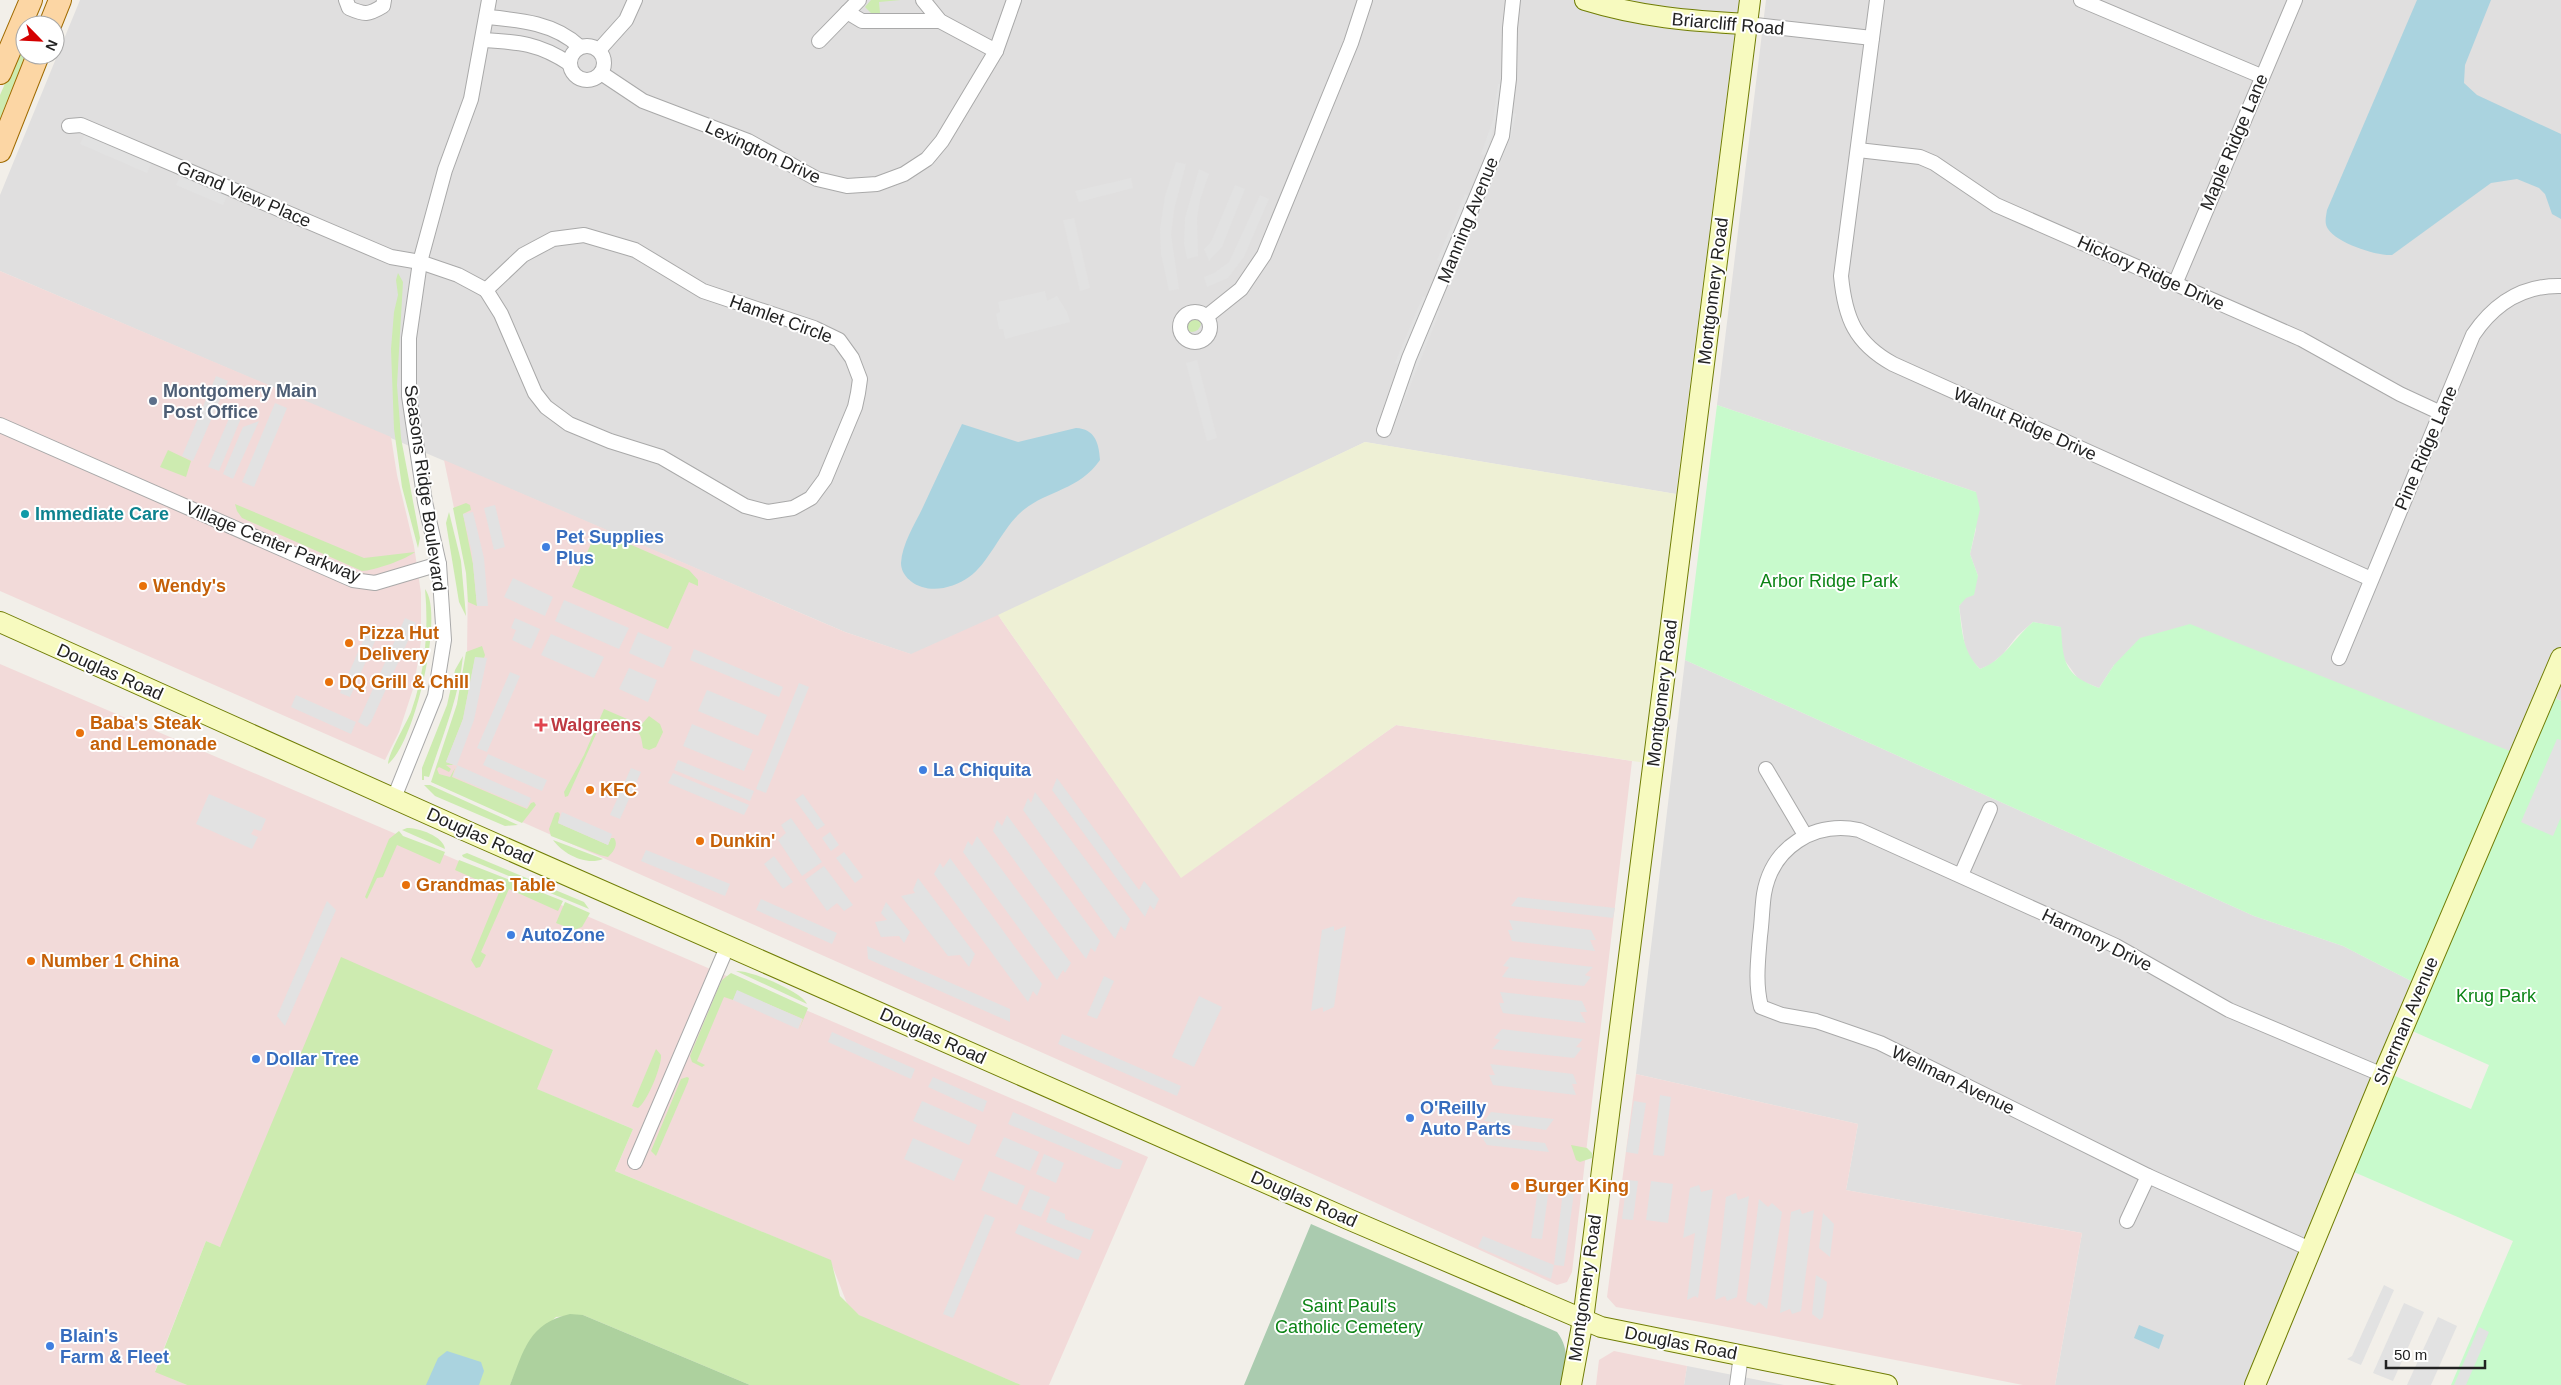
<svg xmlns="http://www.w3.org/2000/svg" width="2561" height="1385" font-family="Helvetica,sans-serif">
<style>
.residential{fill:#e0dfdf}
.commercial{fill:#f2dad9}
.farmland{fill:#eef0d5}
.grass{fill:#cdebb0}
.forest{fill:#add19e}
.cemetery{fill:#aacbaf}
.park{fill:#c8facc}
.parking{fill:#e2e2e2}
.water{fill:#aad3df}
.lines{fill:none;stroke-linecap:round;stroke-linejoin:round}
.street-casing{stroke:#a9a9a9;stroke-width:16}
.secondary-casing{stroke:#707d05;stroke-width:22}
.primary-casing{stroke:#a06b00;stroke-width:24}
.street{stroke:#fff;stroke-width:14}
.secondary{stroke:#f7fabf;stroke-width:20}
.primary{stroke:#fcd6a4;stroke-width:22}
.service-dot{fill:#5c6f8a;stroke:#fff;stroke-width:2}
.culture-dot{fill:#0f9aa8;stroke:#fff;stroke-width:2}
.shop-dot{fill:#3f7fe0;stroke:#fff;stroke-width:2}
.food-dot{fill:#e8710a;stroke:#fff;stroke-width:2}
.health-dot{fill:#e0444e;stroke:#fff;stroke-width:2}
.labels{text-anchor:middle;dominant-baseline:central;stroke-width:4;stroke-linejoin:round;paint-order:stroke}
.street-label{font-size:18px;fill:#222;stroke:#fff}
.service-label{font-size:18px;font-weight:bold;fill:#4e5e75;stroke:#fff;text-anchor:start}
.culture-label{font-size:18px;font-weight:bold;fill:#0d838f;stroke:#fff;text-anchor:start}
.shop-label{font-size:18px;font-weight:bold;fill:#366cbe;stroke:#fff;text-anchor:start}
.park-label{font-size:18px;fill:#0c8416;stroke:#fff}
.food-label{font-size:18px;font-weight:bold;fill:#c56008;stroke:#fff;text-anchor:start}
.health-label{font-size:18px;font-weight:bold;fill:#be3a42;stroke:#fff;text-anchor:start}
</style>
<rect width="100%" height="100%" fill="#f2efe9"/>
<g class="residential">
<polygon points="80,0 1739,0 1676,494 1365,442 919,657 845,632 0,271 0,195"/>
<polygon points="1766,0 2561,0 2561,701 2554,697 2526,760 2114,665 2099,688 2079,680 2063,658 2060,627 2033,622 2017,636 2003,654 1990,665 1980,669 1969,657 1965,647 1959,606 1978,576 1970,554 1976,529 1976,492 1717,405"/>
<polygon points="1685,660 2254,916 2343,946 2417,984 2251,1385 2055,1385 2082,1233 1846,1190 1858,1124 1636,1074"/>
<polygon points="1687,1366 1784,1385 1684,1385"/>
</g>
<g class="commercial">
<polygon points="0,271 391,437 397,475 414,546 421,593 421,641 414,686 399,732 385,760 0,591"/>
<polygon points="444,460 845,632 911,654 998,615 1181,877 1396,725 1632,761 1572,1272 1567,1282 1557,1285 1169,1109 432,782 455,715 467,655 468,575"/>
<polygon points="0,664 1148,1157 1049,1385 1021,1385 882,1327 859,1315 848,1306 830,1260 615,1171 633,1129 536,1089 553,1050 219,1247 206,1241 155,1371 187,1385 0,1385"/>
<polygon points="1636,1074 1858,1124 1846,1190 2082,1233 2055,1385 2023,1385 1712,1324 1616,1307 1607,1297"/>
<polygon points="1614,1351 1687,1366 1684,1385 1596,1385 1599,1360"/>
</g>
<polygon class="farmland" points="1365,442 1676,494 1658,682 1646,763 1396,725 1181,878 998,615"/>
<g class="grass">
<polygon points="871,0 901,0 879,2 880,13 871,13 865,7"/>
<polygon points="25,38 25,55 28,55 0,126 0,95"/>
<polygon points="398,273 403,282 397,385 401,438 420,538 418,548 402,487 394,429 391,349 394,312 398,295 396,280"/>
<circle cx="1192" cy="323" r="9"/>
<polygon points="168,450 191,461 186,477 160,467"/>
<polygon points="466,503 470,505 471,510 463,514 473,564 477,606 468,602 466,573 453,508"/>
<path d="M235 504 364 558 415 552C407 559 373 571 362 571L242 518 237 511Z"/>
<polygon points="449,512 461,561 466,616 459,602 446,523"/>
<polygon points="597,530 689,570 698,580 698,586 689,582 668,629 572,587"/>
<path d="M425 589C445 614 414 746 388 764 389 752 405 726 411 712 425 672 429 631 425 589Z"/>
<polygon points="482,646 485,655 484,658 475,658 463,719 446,762 454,765 446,765 451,769 449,772 439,767 437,769 439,774 450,777 455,768 452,777 527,809 531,803 534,802 536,805 522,823 431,782 457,704 466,652"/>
<path d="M463 656C459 698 442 737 429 777L424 776V780H422V768L447 705 455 670Z"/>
<path d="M604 709 641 725 649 716 660 724 663 732 656 747 649 750 643 748C642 744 642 739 640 735 634 726 611 719 601 723L568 796 565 797 564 792 584 755Z"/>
<polygon points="424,785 430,785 518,825 505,826 435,796"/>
<path d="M558 812 560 814 558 823 608 845 611 838H614C619 845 613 852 608 857L600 855 551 836 549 829 555 813Z"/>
<path d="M407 828C419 828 443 836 445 849L402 830Z"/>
<polygon points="399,831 403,836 445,852 440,864 397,845 383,877 377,878 367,899 365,897 389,839"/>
<path d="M553 840 603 859C586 866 563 854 553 840Z"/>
<polygon points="467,853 584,902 589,909 463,857 462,855"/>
<polygon points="459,860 563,901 558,911 509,889 481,952 486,955 480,967 476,968 471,960 500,890 455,870"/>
<polygon points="565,902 590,913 582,927 574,930 556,923"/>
<polygon points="341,957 553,1050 537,1089 633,1129 615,1171 831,1260 840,1296 859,1315 1021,1385 750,1385 583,1315 556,1317 526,1347 510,1385 187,1385 155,1372 206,1241 220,1247"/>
<path d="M736 971C750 970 801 991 807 1004Z"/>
<polygon points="731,973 808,1008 799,1030 803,1019 737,991 733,1000 724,997 697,1061 705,1065 702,1067 692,1062 690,1056 719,986 722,980"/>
<path d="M656 1049 661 1055C662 1066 647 1102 638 1108L632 1106Z"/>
<polygon points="687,1077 689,1078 688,1082 656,1156 651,1151 681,1079"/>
<polygon points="1571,1145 1587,1148 1592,1153 1592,1158 1580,1162 1576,1160"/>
</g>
<path class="forest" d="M570 1314 583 1315 750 1385H510C524 1350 529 1323 570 1314Z"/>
<path class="cemetery" d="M1311 1224 1557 1332C1570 1349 1566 1365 1564 1385H1244Z"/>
<g class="park">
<path d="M1717 405 1976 492 1980 509 1970 554 1978 576 1974 595 1966 598 1959 606C1962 630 1962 651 1980 669 2003 661 2015 637 2033 622L2061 627C2063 662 2064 675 2099 688L2114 665 2140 638 2190 624 2520 755 2417 984 2343 946 2254 916 1685 660Z"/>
<polygon points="2553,697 2561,701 2561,1385 2451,1385 2513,1241 2347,1169 2388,1073 2471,1109 2489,1065 2410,1030"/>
</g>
<g class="parking">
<polygon points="1498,84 1501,84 1499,109 1486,156 1481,154 1493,120"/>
<polygon points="1512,113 1516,114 1511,137 1456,271 1452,270 1506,136"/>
<polygon points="85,134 152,162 147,173 80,144"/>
<polygon points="1176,162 1186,164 1174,210 1171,234 1179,289 1169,291 1161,254 1160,229 1165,196"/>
<polygon points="1199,169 1209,174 1200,200 1197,218 1198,256 1187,259 1184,244 1185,218"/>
<polygon points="181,174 228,194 223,205 176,185"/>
<polygon points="1131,178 1133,188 1079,202 1075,191"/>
<polygon points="1235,185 1245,189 1222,247 1209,261 1204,249 1211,242"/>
<polygon points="1465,194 1469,196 1441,262 1437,260"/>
<polygon points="1260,195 1269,199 1244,257 1228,278 1207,287 1204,277 1214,273 1229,262"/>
<polygon points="1074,218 1090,288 1080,291 1063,220"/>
<polygon points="1045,291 1047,301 1057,296 1067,312 1070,322 1005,339 1003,329 999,329 996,314 1000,312 998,302"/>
<polygon points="1423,296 1427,298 1399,364 1395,363"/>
<polygon points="1436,310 1440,311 1401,409 1397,408"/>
<polygon points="1197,360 1217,438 1207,441 1186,363"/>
<polygon points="216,376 228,381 193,461 182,456"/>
<polygon points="275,403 287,408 254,487 242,482"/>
<polygon points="234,407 244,411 219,471 208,467"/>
<polygon points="259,421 233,479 223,474 243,427"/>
<polygon points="495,505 505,547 494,550 484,508"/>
<polygon points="473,512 484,558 488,606 477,606 472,553 463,514"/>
<polygon points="513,578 553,597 545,616 504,597"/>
<polygon points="564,600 629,628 619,649 555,621"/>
<polygon points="405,618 416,623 371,722 367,727 358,722"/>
<polygon points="515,618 540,629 531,649 512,640 516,630 511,628"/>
<polygon points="370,625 380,630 350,697 340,693"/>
<polygon points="638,632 672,647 663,668 629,653"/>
<polygon points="551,634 604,657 594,678 541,655"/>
<polygon points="694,649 783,687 779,697 690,660"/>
<polygon points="475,657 487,658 474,720 457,765 531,798 527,808 453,776 457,766 446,762 463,719"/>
<polygon points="629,668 657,680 648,702 619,689"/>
<polygon points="510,672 520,676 487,752 477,748"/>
<polygon points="799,683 809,687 766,793 756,789"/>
<polygon points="707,690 767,715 758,736 698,711"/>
<polygon points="296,695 356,722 351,734 291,707"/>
<polygon points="692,724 753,750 744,771 683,746"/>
<polygon points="2557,739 2561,740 2561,817 2553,836 2521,822"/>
<polygon points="488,754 547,780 542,791 483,765"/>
<polygon points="678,760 754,791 750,801 674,770"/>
<polygon points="631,768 641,772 620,819 610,815"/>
<polygon points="673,773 749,805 744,815 668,783"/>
<polygon points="1057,778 1139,890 1144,881 1159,899 1154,910 1150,905 1145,917 1052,790"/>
<polygon points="1035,792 1130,919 1125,931 1121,926 1115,939 1023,810 1028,798 1031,803"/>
<polygon points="209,794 266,819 261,831 254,829 251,834 258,837 252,849 196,824"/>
<polygon points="803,794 825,825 817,830 795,800"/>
<polygon points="562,812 612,834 608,845 558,823"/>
<polygon points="1007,815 1100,941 1095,952 1091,948 1086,959 993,831 997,820 1002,826"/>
<polygon points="791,818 822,862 802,876 778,840 786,833 781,825"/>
<polygon points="830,832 839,845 831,851 822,838"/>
<polygon points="977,836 1071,963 1065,973 1063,970 1057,980 963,852 968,841 972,846"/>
<polygon points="646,850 730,884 725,896 641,861"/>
<polygon points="844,852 863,877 855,883 836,858"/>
<polygon points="774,856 793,882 783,889 764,864"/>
<polygon points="950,858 1042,984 1037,996 1033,991 1028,1002 934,874 940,863 943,868"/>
<polygon points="824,866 853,905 844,911 837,903 827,911 805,880"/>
<polygon points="918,878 975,954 969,967 960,955 948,956 901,896 915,893 913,890"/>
<polygon points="1518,897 1615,908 1613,918 1511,906"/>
<polygon points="761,899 837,933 832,944 756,910"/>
<polygon points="327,901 336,910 285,1026 277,1016"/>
<polygon points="886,902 910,932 904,943 899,936 881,937 875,922 887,920 881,913"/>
<polygon points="1509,920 1591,930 1596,940 1590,940 1595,951 1512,941 1508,930 1513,930"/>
<polygon points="1334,926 1334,931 1346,926 1334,1007 1323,1012 1323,1007 1311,1011 1322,930"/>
<polygon points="867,946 1010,1009 1010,1022 868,959"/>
<polygon points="1510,957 1593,967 1585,975 1591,977 1584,986 1502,977 1509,967 1503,966"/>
<polygon points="1104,976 1114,981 1097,1019 1087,1015"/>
<polygon points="737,990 802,1019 798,1029 733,1000"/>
<polygon points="1500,992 1582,1001 1587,1012 1580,1012 1586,1023 1503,1013 1499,1003 1504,1003"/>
<polygon points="1199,996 1222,1007 1194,1067 1172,1057"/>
<polygon points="1502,1029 1583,1039 1576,1047 1582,1048 1574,1058 1492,1049 1500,1040 1494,1038"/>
<polygon points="832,1032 915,1069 911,1079 828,1042"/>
<polygon points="1062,1034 1181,1086 1177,1096 1058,1044"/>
<polygon points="1490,1064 1573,1074 1577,1084 1572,1084 1576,1095 1493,1085 1489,1075 1495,1075"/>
<polygon points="933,1077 987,1101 983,1112 928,1087"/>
<polygon points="1660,1095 1671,1097 1664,1156 1653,1155"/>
<polygon points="922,1101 977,1125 969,1145 913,1121"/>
<polygon points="1634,1101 1646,1103 1638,1154 1626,1152"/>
<polygon points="1013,1112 1123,1161 1120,1169 1116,1169 1008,1124"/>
<polygon points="1491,1112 1554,1119 1546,1130 1484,1121"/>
<polygon points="1481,1136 1545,1143 1549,1152 1487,1145"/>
<polygon points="1004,1137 1039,1152 1030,1171 995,1156"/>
<polygon points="913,1138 963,1160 954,1181 904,1159"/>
<polygon points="1044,1154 1064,1163 1056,1183 1036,1174"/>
<polygon points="989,1171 1025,1186 1017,1205 981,1190"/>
<polygon points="1627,1180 1638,1181 1633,1220 1622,1219"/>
<polygon points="1651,1181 1673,1184 1668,1223 1646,1220"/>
<polygon points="1564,1183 1575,1185 1564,1266 1554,1265 1551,1279 1478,1247 1483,1236 1554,1265"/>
<polygon points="1699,1185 1701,1192 1713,1189 1698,1298 1695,1296 1687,1300 1695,1233 1683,1238 1690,1188"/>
<polygon points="1538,1188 1549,1188 1542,1239 1531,1238"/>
<polygon points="1030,1189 1050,1197 1041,1217 1021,1209"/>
<polygon points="1736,1193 1738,1200 1749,1196 1737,1297 1727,1301 1725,1296 1715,1300 1726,1197"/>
<polygon points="1759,1199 1768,1207 1772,1203 1782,1212 1767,1309 1759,1302 1755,1306 1746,1301"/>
<polygon points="1051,1208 1065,1214 1065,1219 1094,1230 1090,1240 1046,1222"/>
<polygon points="1800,1209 1802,1214 1814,1210 1801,1311 1792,1314 1790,1309 1780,1313 1791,1212"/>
<polygon points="1823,1213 1834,1224 1830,1257 1819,1248"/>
<polygon points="985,1214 995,1218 953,1318 943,1314"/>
<polygon points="1019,1224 1082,1251 1078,1260 1015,1233"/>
<polygon points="1816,1275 1827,1282 1823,1317 1820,1320 1812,1314"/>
<polygon points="2384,1285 2394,1290 2361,1365 2347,1359 2352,1356"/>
<polygon points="2404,1303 2424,1312 2393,1381 2373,1373"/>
<polygon points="2438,1317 2457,1326 2431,1385 2407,1385"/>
<polygon points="2479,1327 2489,1332 2466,1385 2454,1385"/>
</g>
<g class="water">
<path d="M2417 0H2491L2465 65 2464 83 2477 95 2561 134V219L2552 214 2545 194 2539 188 2517 179 2491 183 2392 255C2376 256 2337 243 2328 229 2324 223 2326 217 2327 210Z"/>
<path d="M962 424 1018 442 1076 428C1095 429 1099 443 1100 460 1078 492 1044 490 1019 514 1001 531 988 564 969 577 956 586 938 592 922 587 912 584 901 575 901 563 902 544 915 524 923 507 936 479 949 451 962 424Z"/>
<polygon points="2139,1325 2164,1335 2159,1349 2134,1338"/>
<polygon points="447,1351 481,1362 484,1371 479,1385 426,1385 438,1358"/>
</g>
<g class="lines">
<defs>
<g id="street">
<path d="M346 0 349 8C365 15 368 15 383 6L384 0"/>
<polyline points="923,0 940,21 996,51"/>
<path d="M1877 0 1841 276C1845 318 1855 343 1893 364L2371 579"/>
<polyline points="2081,0 2261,76"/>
<polyline points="847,12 862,21 940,21"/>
<path d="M487 17C520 20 555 23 580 47"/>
<polyline points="1747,24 1872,38"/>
<path d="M483 40C518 42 539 43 570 64"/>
<polyline points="819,41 859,0"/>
<circle cx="587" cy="63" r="17"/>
<polyline points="599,50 626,20 635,0"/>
<polyline points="601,73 643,101 748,141 817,179 847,186 877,184 904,174 927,159 942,141 996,51 1014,0"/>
<polyline points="69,126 81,125 391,257 420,262 458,275 486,290"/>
<polyline points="1858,150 1920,157 1934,163 1996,205 2301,339 2400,394 2441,413"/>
<polygon points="584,235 635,250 703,291 814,328 839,340 852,358 860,379 858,393 855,407 825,479 811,498 793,508 768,512 745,506 661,457 610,441 569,424 546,407 535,393 501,314 486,290 523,255 553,239"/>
<polyline points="2175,284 2295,0"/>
<circle cx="1195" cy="327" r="15"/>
<polyline points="1206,317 1241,289 1264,255 1351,43 1365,0"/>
<polyline points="0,425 353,580 375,583 439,564"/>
<polyline points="1384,430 1409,358 1502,136 1509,79 1510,28 1513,0"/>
<path d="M2339 658 2473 335C2494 304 2523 285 2561 286"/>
<polyline points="1766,769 1805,835"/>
<polyline points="394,798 435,696 444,640 439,564 425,502 409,396 409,338 420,262 445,170 471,99 489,0"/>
<polyline points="1961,875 1990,809"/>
<polyline points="635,1162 728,945"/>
<polyline points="2127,1221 2148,1176"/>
<path d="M2310 1249 2148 1176 1880 1043 1816 1021 1782 1015 1761 1007C1755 983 1758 961 1760 936 1762 922 1762 907 1764 894 1772 847 1814 821 1859 830L2116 946 2229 1010 2383 1075"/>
<polyline points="1737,1385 1741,1355"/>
</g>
<g id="secondary">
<path d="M1585 0C1640 17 1690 21 1747 24"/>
<polyline points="0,622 464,830 1348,1219 1601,1327 1887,1385"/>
<polyline points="1571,1385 1583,1320 1750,0"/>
<polyline points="2255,1385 2383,1075 2561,658"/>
</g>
<g id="primary">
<polyline points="50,25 60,0"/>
<polyline points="0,73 31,0"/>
<polyline points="0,151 38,55"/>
</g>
</defs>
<use href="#street" class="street-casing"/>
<use href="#secondary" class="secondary-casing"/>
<use href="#primary" class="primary-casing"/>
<use href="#street" class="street"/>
<use href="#secondary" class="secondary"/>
<use href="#primary" class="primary"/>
</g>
<circle class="service-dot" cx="153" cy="401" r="5"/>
<circle class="culture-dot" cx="25" cy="514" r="5"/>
<g class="shop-dot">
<circle cx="546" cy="547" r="5"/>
<circle cx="923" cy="770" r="5"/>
<circle cx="511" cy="935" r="5"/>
<circle cx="256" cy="1059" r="5"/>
<circle cx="1410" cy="1118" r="5"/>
<circle cx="50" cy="1346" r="5"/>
</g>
<g class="food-dot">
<circle cx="143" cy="586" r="5"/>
<circle cx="349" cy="643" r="5"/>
<circle cx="329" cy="682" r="5"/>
<circle cx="80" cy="733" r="5"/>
<circle cx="590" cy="790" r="5"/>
<circle cx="700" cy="841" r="5"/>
<circle cx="406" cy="885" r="5"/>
<circle cx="31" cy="961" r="5"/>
<circle cx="1515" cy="1186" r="5"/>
</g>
<path class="health-dot" d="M538.5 717.5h5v5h5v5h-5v5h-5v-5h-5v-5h5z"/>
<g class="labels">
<g class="street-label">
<text transform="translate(1728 24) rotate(5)">Briarcliff Road</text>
<text transform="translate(2234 142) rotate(-67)">Maple Ridge Lane</text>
<text transform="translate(763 152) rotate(25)">Lexington Drive</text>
<text transform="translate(244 194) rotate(23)">Grand View Place</text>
<text transform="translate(1468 220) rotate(-68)">Manning Avenue</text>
<text transform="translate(2151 273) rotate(24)">Hickory Ridge Drive</text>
<text transform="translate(1713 291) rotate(-83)">Montgomery Road</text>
<text transform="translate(781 319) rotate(20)">Hamlet Circle</text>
<text transform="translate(2025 424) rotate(24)">Walnut Ridge Drive</text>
<text transform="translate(2426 448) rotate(-67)">Pine Ridge Lane</text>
<text transform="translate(425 488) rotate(82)">Seasons Ridge Boulevard</text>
<text transform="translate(273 542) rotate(22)">Village Center Parkway</text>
<text transform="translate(110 672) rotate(24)">Douglas Road</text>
<text transform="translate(1662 693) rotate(-83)">Montgomery Road</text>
<text transform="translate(480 836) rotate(24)">Douglas Road</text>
<text transform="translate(2097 940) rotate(26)">Harmony Drive</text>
<text transform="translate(2406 1021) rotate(-67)">Sherman Avenue</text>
<text transform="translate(933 1036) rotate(24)">Douglas Road</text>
<text transform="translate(1953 1080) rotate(26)">Wellman Avenue</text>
<text transform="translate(1304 1199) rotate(24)">Douglas Road</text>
<text transform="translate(1585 1288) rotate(-82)">Montgomery Road</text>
<text transform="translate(1681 1343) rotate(11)">Douglas Road</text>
</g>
<g class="service-label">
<text x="163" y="391">Montgomery Main<tspan x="163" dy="21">Post Office</tspan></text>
</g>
<g class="culture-label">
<text x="35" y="514">Immediate Care</text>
</g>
<g class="shop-label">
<text x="556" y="537">Pet Supplies<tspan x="556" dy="21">Plus</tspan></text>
<text x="933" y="770">La Chiquita</text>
<text x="521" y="935">AutoZone</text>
<text x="266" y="1059">Dollar Tree</text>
<text x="1420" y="1108">O'Reilly<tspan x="1420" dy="21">Auto Parts</tspan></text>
<text x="60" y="1336">Blain's<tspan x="60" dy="21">Farm &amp; Fleet</tspan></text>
</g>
<g class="park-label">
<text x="1829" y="581">Arbor Ridge Park</text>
<text x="2496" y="996">Krug Park</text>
<text x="1349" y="1306">Saint Paul's<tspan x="1349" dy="21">Catholic Cemetery</tspan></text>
</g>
<g class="food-label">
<text x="153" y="586">Wendy's</text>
<text x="359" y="633">Pizza Hut<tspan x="359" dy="21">Delivery</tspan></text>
<text x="339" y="682">DQ Grill &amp; Chill</text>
<text x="90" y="723">Baba's Steak<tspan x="90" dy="21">and Lemonade</tspan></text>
<text x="600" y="790">KFC</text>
<text x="710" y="841">Dunkin'</text>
<text x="416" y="885">Grandmas Table</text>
<text x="41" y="961">Number 1 China</text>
<text x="1525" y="1186">Burger King</text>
</g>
<g class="health-label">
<text x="551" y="725">Walgreens</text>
</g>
</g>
<g transform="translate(40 40) rotate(114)"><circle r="24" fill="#ffffff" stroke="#a7a7a7"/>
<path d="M0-4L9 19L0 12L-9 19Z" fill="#d40000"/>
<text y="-8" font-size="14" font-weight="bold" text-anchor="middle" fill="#222222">N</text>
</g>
<path d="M2386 1360v8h99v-8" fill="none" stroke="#222222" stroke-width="2.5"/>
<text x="2394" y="1360" font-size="15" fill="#222222" stroke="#ffffff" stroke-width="4" paint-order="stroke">50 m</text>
</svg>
